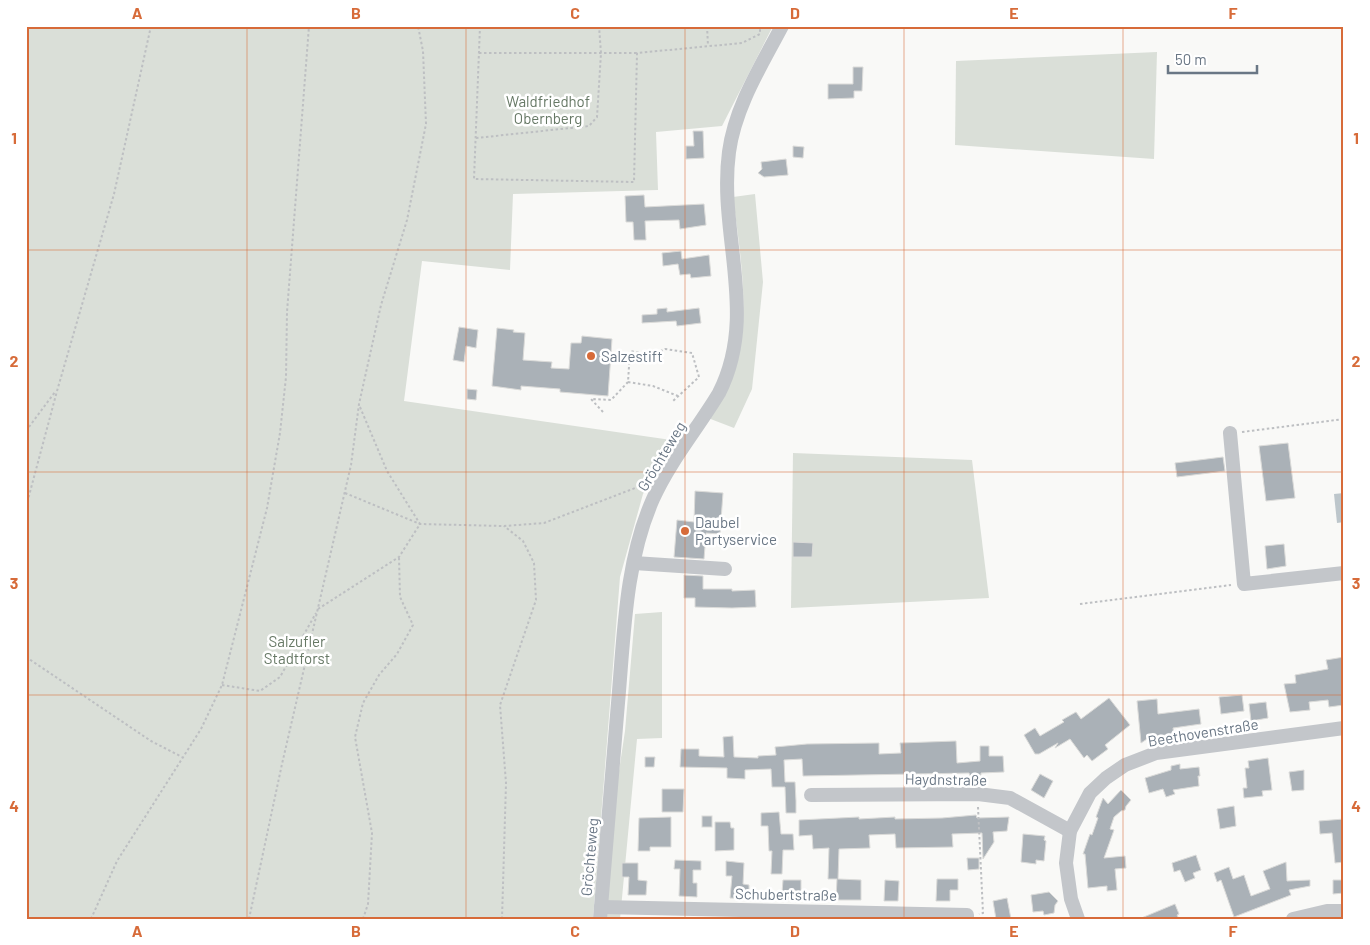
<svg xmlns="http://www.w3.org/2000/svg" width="1370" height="945" font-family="Barlow,sans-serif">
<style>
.green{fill:#dadfd8}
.water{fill:#bdc6cb}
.building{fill:#aab1b7;stroke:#dbdbd9}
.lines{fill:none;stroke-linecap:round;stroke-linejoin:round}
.path{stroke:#bdbfc2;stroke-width:2;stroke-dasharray:2.5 2.5;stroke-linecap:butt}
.minor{stroke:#c3c6ca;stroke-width:14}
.grid{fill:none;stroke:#d76b39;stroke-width:1;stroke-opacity:0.55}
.poi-dot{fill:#d76b39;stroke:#fff;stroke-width:2}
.labels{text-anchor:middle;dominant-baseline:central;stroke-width:5;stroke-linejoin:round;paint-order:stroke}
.park-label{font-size:15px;fill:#667865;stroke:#fff}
.poi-label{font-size:15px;fill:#6a7785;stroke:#fff;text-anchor:start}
.street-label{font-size:15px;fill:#6a7785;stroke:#fff}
.neatline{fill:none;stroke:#d76b39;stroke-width:2}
.grid-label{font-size:16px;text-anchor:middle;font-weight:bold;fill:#d76b39}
</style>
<rect width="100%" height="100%" fill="#f9f9f7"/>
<g class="green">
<polygon points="26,26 773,26 722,126 656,132 658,190 513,194 510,270 422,261 404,401 678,441 643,494 620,577 593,919 26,919"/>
<polygon points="1157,52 1154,159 955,145 956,61"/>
<path d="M755 194 763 282 752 389 734 428 708 418C715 405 727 392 732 379 753 324 740 253 733 197Z"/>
<polygon points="793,453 972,460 989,598 791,608"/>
<polygon points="662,612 662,738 637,739 620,919 606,919 616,791 625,731 635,614"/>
</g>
<polygon class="water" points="1344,493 1344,522 1337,523 1334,494"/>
<g class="building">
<polygon points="853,67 863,67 862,91 854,91 854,98 828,99 828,84 853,84"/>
<polygon points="693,131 703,131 704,158 686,159 686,146 694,146"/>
<polygon points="793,146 804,147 803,158 793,157"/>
<polygon points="786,159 788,175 764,177 758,173 762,169 761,162"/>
<polygon points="644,195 645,207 704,204 706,225 680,229 679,220 645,221 646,240 634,240 633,222 626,222 625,196"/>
<polygon points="681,251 682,259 709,255 711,276 691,278 690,274 680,275 678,264 663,266 662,253"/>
<polygon points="667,308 667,312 699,308 701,323 677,326 676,321 642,323 642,315 657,314 657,309"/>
<polygon points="459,327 478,330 476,348 466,346 464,362 453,360"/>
<polygon points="497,328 514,330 513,332 525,333 523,360 552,362 551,368 569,369 571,343 581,343 582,336 612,339 608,396 560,392 560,389 521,386 521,390 492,386"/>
<polygon points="467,389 477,390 476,400 467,399"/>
<polygon points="1288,443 1295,498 1266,501 1259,446"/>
<polygon points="1223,457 1225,471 1177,477 1175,463"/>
<polygon points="695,491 723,493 720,534 706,533 704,559 674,557 677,520 694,522"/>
<polygon points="793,542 813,543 812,557 793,557"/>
<polygon points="1284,544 1286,566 1267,569 1265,546"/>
<polygon points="684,575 703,576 703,589 732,589 732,591 755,590 756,607 732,608 695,607 695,598 684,598"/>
<polygon points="1344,657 1344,705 1329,707 1328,700 1309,702 1310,710 1290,712 1284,684 1296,683 1295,675 1328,669 1326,660"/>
<polygon points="1242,695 1244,711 1221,714 1219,697"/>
<polygon points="1109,698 1130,725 1105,745 1108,749 1092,761 1087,755 1084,758 1070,739 1055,748 1058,743 1039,754 1035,754 1024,735 1035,728 1040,736 1064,722 1062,720 1076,712 1081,719"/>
<polygon points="1157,699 1158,714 1199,709 1201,724 1173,728 1174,734 1150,737 1141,743 1137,701"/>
<polygon points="1266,702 1268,718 1251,721 1249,704"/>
<polygon points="733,736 734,757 758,758 758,756 776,755 775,747 807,744 879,743 879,754 901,753 900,743 956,741 957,763 980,761 980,746 989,746 989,756 1003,756 1004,772 981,773 981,775 970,776 969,773 803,776 802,759 784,760 785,782 795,782 796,801 796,813 786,813 785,787 772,787 771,769 745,770 745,779 727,778 727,768 680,767 681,749 699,749 699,756 724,757 723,737"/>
<polygon points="645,757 655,757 654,767 645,767"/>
<polygon points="1268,758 1272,790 1262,791 1263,796 1244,798 1243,788 1247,788 1245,768 1249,768 1248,761"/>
<polygon points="1180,764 1180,769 1199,767 1200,776 1198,776 1199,786 1173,790 1175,794 1166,797 1163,789 1149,793 1145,778 1171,770 1171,766"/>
<polygon points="1304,770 1304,790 1292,791 1289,772"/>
<polygon points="1040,774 1053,781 1044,798 1031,790"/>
<polygon points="662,789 684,789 683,812 662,812"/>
<polygon points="1121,790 1131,800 1126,806 1125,810 1121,811 1114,817 1110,829 1114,830 1104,858 1125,856 1126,868 1115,869 1117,890 1107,891 1107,886 1088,888 1085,854 1083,854 1090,834 1092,835 1098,818 1096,817 1103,798 1108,804"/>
<polygon points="1234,806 1236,826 1220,829 1217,809"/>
<polygon points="779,812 781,834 793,834 794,850 783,850 782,874 771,874 772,851 769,851 768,826 761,826 761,813"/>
<polygon points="976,815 977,818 1009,817 1007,831 993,832 994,842 983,859 982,833 952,834 953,847 896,848 895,834 869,835 870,848 839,849 838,879 861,880 861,900 836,900 837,879 828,879 829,848 813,849 812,835 799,836 799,820 859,817 859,819 895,817 895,819 942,818"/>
<rect x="702" y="816" width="10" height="11"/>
<polygon points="671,817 671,847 650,847 650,851 638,851 639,818"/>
<polygon points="1344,819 1344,862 1335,863 1332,833 1320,834 1319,821"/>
<polygon points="715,822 730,822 731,828 734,828 734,850 715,851"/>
<polygon points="1023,834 1045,836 1044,840 1046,841 1044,861 1036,860 1036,864 1021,862"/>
<polygon points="1196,855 1201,870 1193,873 1195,878 1185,882 1180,870 1174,872 1172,863"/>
<polygon points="967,858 979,858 979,869 968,870"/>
<polygon points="675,860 701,861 701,870 693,870 693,883 697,883 697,897 679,896 680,869 674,869"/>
<polygon points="726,861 744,863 743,884 749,885 749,899 730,898 732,876 726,876"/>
<polygon points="1286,862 1287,881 1310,880 1310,886 1289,890 1291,895 1234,917 1221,880 1217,882 1214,873 1229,867 1233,879 1244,875 1251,896 1270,889 1263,871"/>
<polygon points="622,863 638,863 638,880 647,881 646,895 628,895 629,877 622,877"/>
<polygon points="937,879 958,879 958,890 950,890 950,901 936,901"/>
<polygon points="783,880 801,880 801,900 785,899 785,894 782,893"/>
<polygon points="885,880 899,881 898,901 884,901"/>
<polygon points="1333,880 1344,880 1344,893 1333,894"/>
<polygon points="1049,892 1058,901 1055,905 1054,913 1044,915 1043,911 1033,912 1031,895"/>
<polygon points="1007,898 1011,919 996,919 993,901"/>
<polygon points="1175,904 1179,914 1177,915 1179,919 1139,919"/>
</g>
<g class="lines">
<g class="path">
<polyline points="480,26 474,179 634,182 637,53 742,43 760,34 760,26"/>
<polyline points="707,26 708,46"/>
<polyline points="479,53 637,53"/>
<polyline points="476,138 589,126 597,117 601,53 599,26"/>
<polyline points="628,382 653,386 678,396"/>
<polyline points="360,407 387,471 420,524"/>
<polyline points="603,412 591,399 611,400 628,382 630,351 652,355 665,349 692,353 699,377 673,401"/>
<polyline points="26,431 55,392"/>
<polyline points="1242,432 1344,419"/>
<polyline points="345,493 420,524 504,526 544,523 643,485 647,485"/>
<polyline points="26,507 57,391 114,194 151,26"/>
<polyline points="1080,604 1231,585"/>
<polyline points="318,609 399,557 420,524"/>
<polyline points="26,657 151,741 182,757"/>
<polyline points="222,685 260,691 280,677 316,613"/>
<polyline points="978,807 983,913 979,914"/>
<polyline points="91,919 117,861 201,729 222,685 267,508 280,433 286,377 287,312 309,26"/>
<polyline points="249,919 282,764 351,465 359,404 381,305 407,220 426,124 423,51 418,26"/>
<polyline points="363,919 368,904 372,833 355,737 363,703 379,675 397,654 413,625 400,597 399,557"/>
<polyline points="502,919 506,783 500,705 536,600 534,563 523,541 504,526"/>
</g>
<g class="minor">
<polyline points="1230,433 1244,584 1344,573"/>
<polyline points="634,563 725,569"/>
<polyline points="811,795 978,794 1010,798 1070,831"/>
<polyline points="601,907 967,915 967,919"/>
<path d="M600 919C606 847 612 775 618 703 624 636 625 562 653 499 670 461 698 428 719 393 759 314 718 234 729 152 735 107 761 66 782 26"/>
<polyline points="1078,919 1071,899 1066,863 1070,831 1090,793 1106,778 1125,765 1156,753 1344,728"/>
<polyline points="1293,919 1327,911 1344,911"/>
</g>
</g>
<path class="grid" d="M247 26V919M466 26V919M685 26V919M904 26V919M1123 26V919M26 250H1344M26 472H1344M26 695H1344"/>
<g class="poi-dot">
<circle cx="591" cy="356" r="5"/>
<circle cx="685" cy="531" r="5"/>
</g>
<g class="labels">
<g class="park-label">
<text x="548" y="101">Waldfriedhof<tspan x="548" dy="17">Obernberg</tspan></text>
<text x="297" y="641">Salzufler<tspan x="297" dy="17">Stadtforst</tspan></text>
</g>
<g class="poi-label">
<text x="601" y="356">Salzestift</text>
<text x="695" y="522">Daubel<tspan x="695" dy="17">Partyservice</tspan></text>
</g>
<g class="street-label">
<text transform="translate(661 456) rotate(-59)">Gröchteweg</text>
<text transform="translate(1203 732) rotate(-9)">Beethovenstraße</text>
<text transform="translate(946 779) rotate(1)">Haydnstraße</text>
<text transform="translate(589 857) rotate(-85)">Gröchteweg</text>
<text transform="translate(786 894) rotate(1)">Schubertstraße</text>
</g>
</g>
<rect width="1370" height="945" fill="none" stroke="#ffffff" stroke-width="55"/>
<path d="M1168 65v8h89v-8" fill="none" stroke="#6a7785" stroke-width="2.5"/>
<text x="1175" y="65" font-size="15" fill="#6a7785" stroke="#ffffff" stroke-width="4" paint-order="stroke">50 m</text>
<rect x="28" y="28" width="1314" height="890" class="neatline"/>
<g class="grid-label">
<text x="137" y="19">A</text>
<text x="356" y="19">B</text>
<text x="575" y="19">C</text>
<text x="795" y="19">D</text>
<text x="1014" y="19">E</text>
<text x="1233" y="19">F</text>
<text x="14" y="144">1</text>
<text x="1356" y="144">1</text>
<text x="14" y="367">2</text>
<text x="1356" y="367">2</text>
<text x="14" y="589">3</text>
<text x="1356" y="589">3</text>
<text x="14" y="812">4</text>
<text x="1356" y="812">4</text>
<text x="137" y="937">A</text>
<text x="356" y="937">B</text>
<text x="575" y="937">C</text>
<text x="795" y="937">D</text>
<text x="1014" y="937">E</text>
<text x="1233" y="937">F</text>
</g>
</svg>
